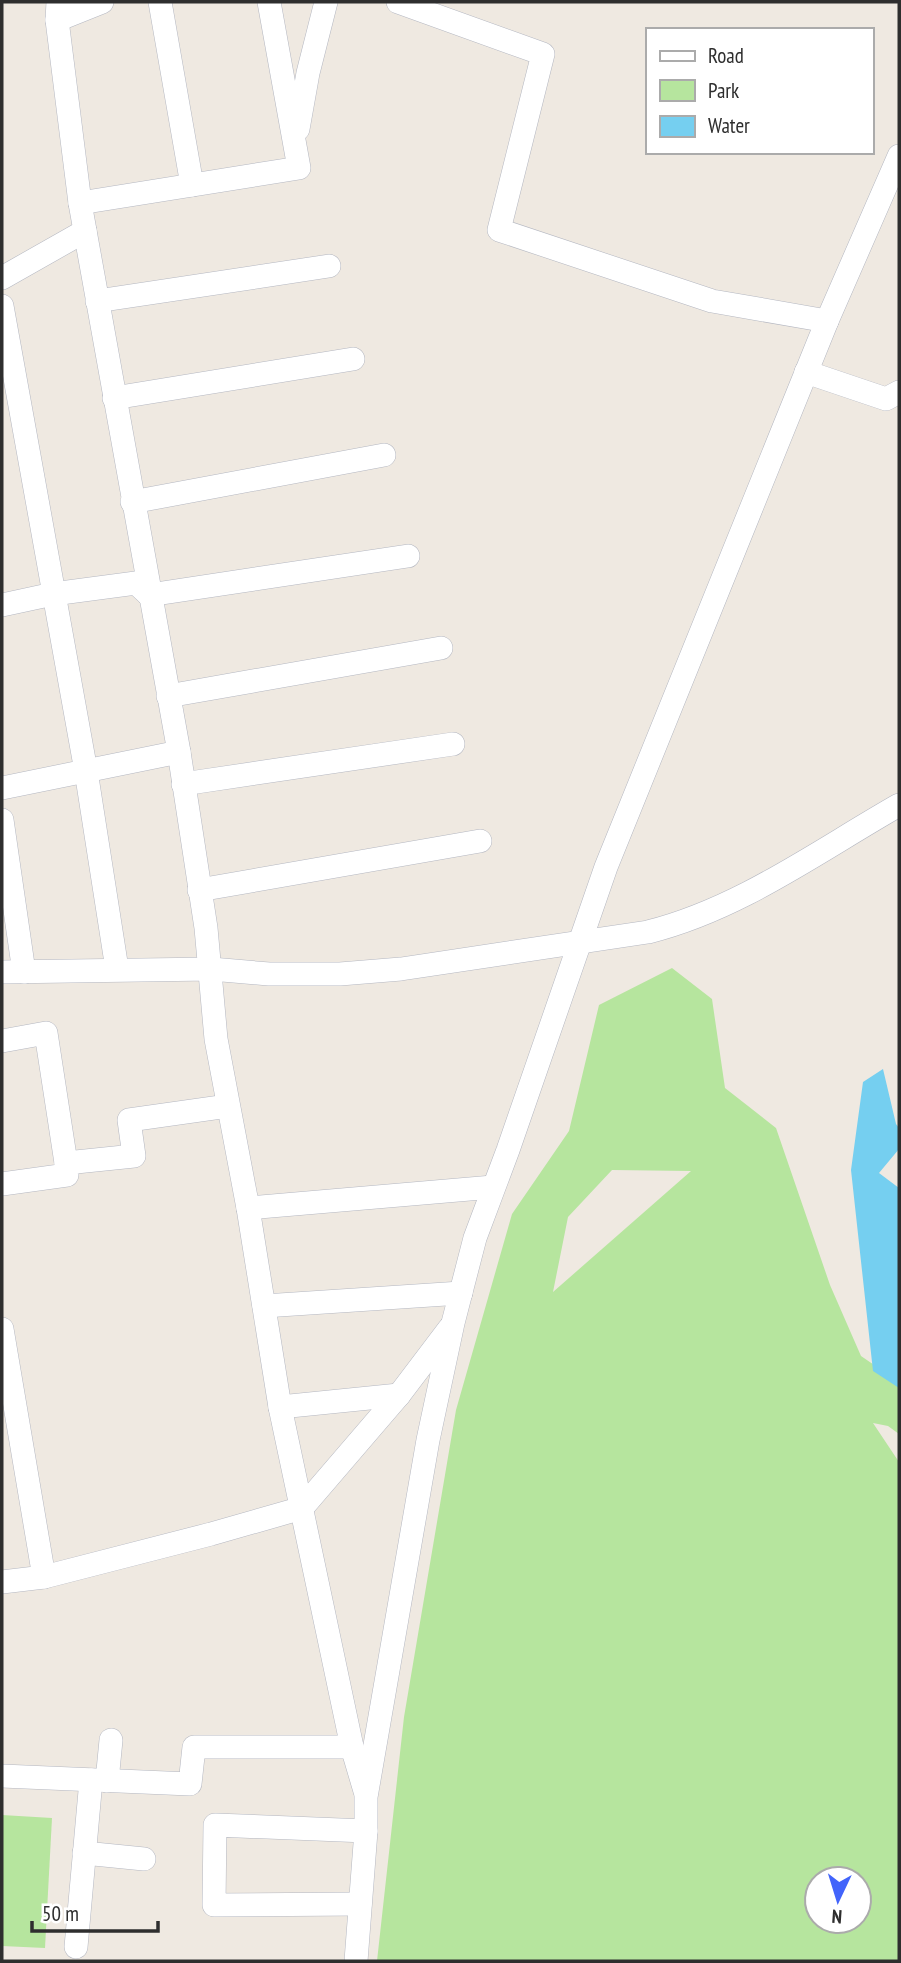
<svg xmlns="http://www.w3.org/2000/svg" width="901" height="1963" font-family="'PT Sans Narrow',sans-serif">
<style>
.green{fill:#b6e59e;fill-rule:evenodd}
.water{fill:#75cff0}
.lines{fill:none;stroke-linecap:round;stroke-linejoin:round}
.minor-casing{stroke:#b4b7c1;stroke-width:24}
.minor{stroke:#fff;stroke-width:23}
</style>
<rect width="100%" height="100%" fill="#efe9e1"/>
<g class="green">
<path d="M672 968 712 999 725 1088 776 1128 830 1285 861 1356 899 1382V1434L888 1426 873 1423 899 1462V1961H377L404 1717 456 1410 512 1214 569 1131 599 1005ZM612 1170 691 1171 553 1292 568 1217ZM817 1879H859V1921H817Z"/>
<polygon points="2,1815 52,1818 45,1948 2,1946"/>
</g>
<polygon class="water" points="883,1069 896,1124 899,1128 899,1149 879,1173 899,1188 899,1388 873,1371 851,1170 863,1082"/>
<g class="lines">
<defs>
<g id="minor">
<polyline points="58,2 57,20 80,203 179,752 206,928 216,1039 248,1208 280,1407 352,1747 365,1791"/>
<polyline points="160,2 192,185"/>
<polyline points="398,2 543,54 499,230 712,301 827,321"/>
<polyline points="57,20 102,2"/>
<polyline points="298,129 308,73 326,2"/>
<polyline points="80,203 299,168 269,2"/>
<polyline points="2,278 85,231"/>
<polyline points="97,301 329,266"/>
<polyline points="2,306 86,771 117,969"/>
<polyline points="806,372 886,399 899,392"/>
<polyline points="114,398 353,359"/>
<polyline points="132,502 384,455"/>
<polyline points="149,595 408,556"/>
<polyline points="2,605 53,594 136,583 149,595"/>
<polyline points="168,696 441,648"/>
<polyline points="183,784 453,744"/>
<polyline points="2,788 179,752"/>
<polyline points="2,820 24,972"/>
<polyline points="199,890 480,841"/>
<path d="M2 972 211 969 269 974H340L401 969 648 932C740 909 818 851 899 805"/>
<polyline points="2,1041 46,1033 66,1163"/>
<polyline points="2,1184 67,1175 66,1163 134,1156 129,1120 228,1106"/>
<polyline points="248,1208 493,1187"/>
<polyline points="264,1306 461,1293"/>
<polyline points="2,1329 44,1577"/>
<polyline points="280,1407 399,1395"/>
<polyline points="2,1582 44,1577 211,1534 302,1508 399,1395 449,1329"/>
<polyline points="2,1776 190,1784 194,1747 352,1747"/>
<polyline points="107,1781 111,1740"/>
<polyline points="84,1853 144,1859"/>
<polyline points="360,1904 214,1905 215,1825 366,1831"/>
<polyline points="76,1947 91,1780"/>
<polyline points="356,1961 366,1831 366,1797 428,1440 453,1323 475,1238 508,1150 606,867 827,321 899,156"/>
</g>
</defs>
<use href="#minor" class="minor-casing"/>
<use href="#minor" class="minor"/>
</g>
<rect width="901" height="1963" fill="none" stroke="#2e2e2e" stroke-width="7"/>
<rect x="646" y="28" width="228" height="126" fill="#ffffff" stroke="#ababab" stroke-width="2"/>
<rect x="660" y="51" width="35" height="10" fill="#ffffff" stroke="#ababab" stroke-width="2"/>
<text x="708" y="63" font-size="21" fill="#2e2e2e">Road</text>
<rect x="660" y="80" width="35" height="21" fill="#b6e59e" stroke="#ababab" stroke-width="2"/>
<text x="708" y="98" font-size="21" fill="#2e2e2e">Park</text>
<rect x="660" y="116" width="35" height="21" fill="#75cff0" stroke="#ababab" stroke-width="2"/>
<text x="708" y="133" font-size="21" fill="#2e2e2e">Water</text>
<g transform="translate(838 1900) rotate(184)"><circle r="33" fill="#ffffff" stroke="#ababab" stroke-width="2"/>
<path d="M0-5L12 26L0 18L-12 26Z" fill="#4264fb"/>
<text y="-10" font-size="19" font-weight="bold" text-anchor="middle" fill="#2e2e2e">N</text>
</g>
<path d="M32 1921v10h126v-10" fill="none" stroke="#2e2e2e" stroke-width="3.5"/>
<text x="42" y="1921" font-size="21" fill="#2e2e2e" stroke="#ffffff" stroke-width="5" paint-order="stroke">50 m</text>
</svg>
